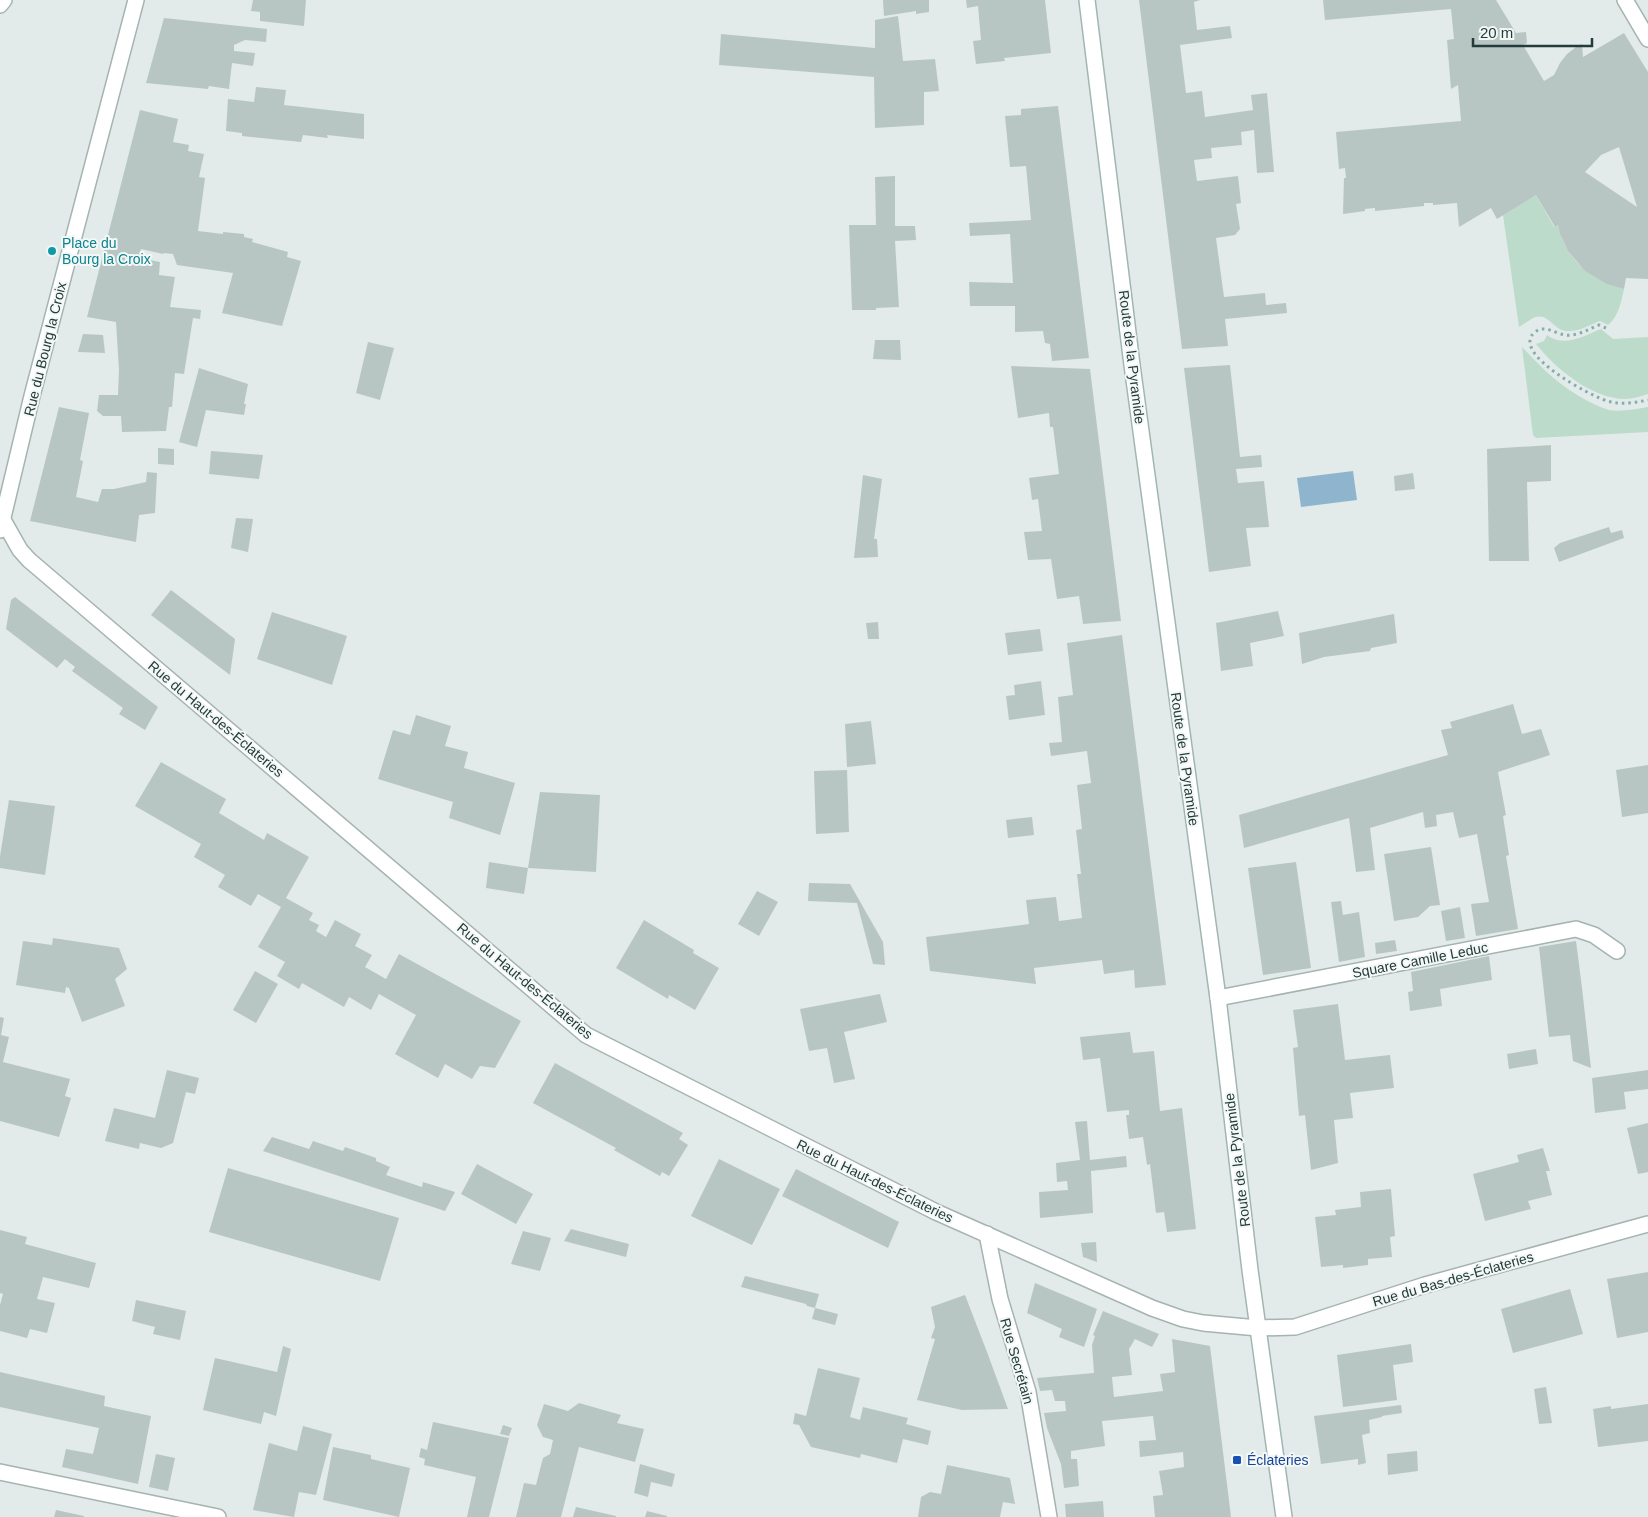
<svg xmlns="http://www.w3.org/2000/svg" width="1648" height="1517" font-family="Arial,sans-serif">
<style>
.green{fill:#bddbcb}
.water{fill:#8eb5cd}
.building{fill:#b8c6c3;fill-rule:evenodd}
.lines{fill:none;stroke-linecap:round;stroke-linejoin:round}
.service-casing{stroke:#a5b3b1;stroke-width:18}
.minor-casing{stroke:#a5b3b1;stroke-width:18}
.tertiary-casing{stroke:#a5b3b1;stroke-width:18}
.secondary-casing{stroke:#a1b6b3;stroke-width:18}
.path{stroke:#85ada9;stroke-width:3;stroke-dasharray:2.5 4;stroke-linecap:butt}
.service{stroke:#fff;stroke-width:15}
.minor{stroke:#fff;stroke-width:15}
.tertiary{stroke:#fff;stroke-width:15}
.secondary{stroke:#fff;stroke-width:15}
.culture-dot{fill:#0f9aa8;stroke:#f3f8f6;stroke-width:2}
.transit-dot{fill:#1a4fb4;stroke:#f3f8f6;stroke-width:2}
.labels{text-anchor:middle;dominant-baseline:central;stroke-width:4;stroke-linejoin:round;paint-order:stroke}
.culture-label{font-size:14px;fill:#0d838f;stroke:#f3f8f6;text-anchor:start}
.street-label{font-size:14px;fill:#233b3a;stroke:#f3f8f6}
.transit-label{font-size:14px;fill:#164399;stroke:#f3f8f6;text-anchor:start}
</style>
<rect width="100%" height="100%" fill="#e2ebe9"/>
<g class="green">
<path d="M1536 195 1554 227 1558 225C1566 261 1591 279 1624 289 1621 302 1619 316 1608 325L1600 321C1589 325 1579 332 1567 331 1552 330 1549 311 1533 318 1528 321 1524 324 1519 327L1503 215Z"/>
<path d="M1601 329 1613 339 1648 337V394C1641 396 1633 399 1625 399 1592 399 1555 368 1536 344L1544 341 1547 335C1564 348 1584 336 1601 329Z"/>
<path d="M1522 347C1544 370 1559 386 1588 401 1594 404 1602 408 1609 410 1622 412 1636 409 1648 407V432L1536 438 1533 435Z"/>
</g>
<polygon class="water" points="1353,471 1357,500 1301,507 1297,478"/>
<g class="building">
<polygon points="253,0 306,0 304,26 260,21 260,12 251,11"/>
<polygon points="883,0 929,0 929,12 916,14 916,11 884,16"/>
<polygon points="966,0 1045,0 1051,53 1004,58 1005,61 976,64 973,41 981,40 978,6 967,8"/>
<polygon points="1139,0 1200,0 1194,2 1197,30 1230,26 1232,38 1180,45 1186,93 1202,91 1205,117 1253,110 1251,95 1267,93 1274,172 1257,173 1254,130 1241,132 1242,145 1211,148 1212,158 1194,160 1197,181 1238,176 1241,203 1236,204 1240,229 1235,235 1216,238 1224,297 1265,293 1266,305 1286,303 1287,313 1225,319 1228,346 1182,349"/>
<path d="M1323 0H1496L1516 33 1526 32 1527 43 1523 45 1544 81 1554 75 1560 63 1567 54 1576 47 1582 44 1583 57 1624 33 1648 72V279L1626 278 1624 289 1607 284 1585 271 1568 251 1560 234 1558 225 1555 227 1536 195 1497 219 1491 208 1459 227 1457 203 1433 205V203H1424V206L1375 211V208L1365 209V211L1343 214 1344 178H1346L1345 168 1339 169 1336 132 1461 121 1458 85 1451 89 1447 40 1454 39 1451 9 1325 20ZM1619 147 1637 207 1585 172 1601 155Z"/>
<polygon points="898,16 903,61 935,59 939,91 924,92 924,125 875,128 874,77 719,65 721,34 875,48 875,20"/>
<polygon points="164,18 267,29 266,42 245,40 234,45 234,51 255,53 253,66 232,63 229,89 209,86 208,89 146,83"/>
<polygon points="256,87 286,90 284,105 364,114 364,139 327,135 328,138 303,135 301,142 242,136 242,133 226,131 228,99 254,102"/>
<polygon points="1058,106 1089,358 1052,361 1050,344 1045,343 1043,331 1015,332 1015,306 970,306 969,282 1013,283 1010,234 970,236 969,223 1031,220 1026,166 1010,167 1005,116 1021,115 1021,109"/>
<polygon points="140,110 178,119 173,142 189,145 188,151 204,154 199,177 205,178 198,231 223,234 223,232 244,234 244,237 253,239 252,242 288,252 287,257 301,261 282,326 222,313 233,273 177,265 173,254 164,253 163,254 141,249 139,258 160,262 159,275 175,277 170,307 201,310 200,319 193,318 184,374 175,373 172,407 169,407 166,431 122,432 121,416 103,416 97,411 99,395 118,395 119,370 116,322 87,317"/>
<polygon points="895,176 895,226 915,226 916,240 895,241 899,307 876,308 876,310 852,310 849,225 876,225 875,177"/>
<polygon points="83,334 103,335 105,353 78,352"/>
<polygon points="875,340 900,340 901,360 873,359"/>
<polygon points="368,342 394,348 380,400 356,393"/>
<polygon points="1230,365 1240,457 1261,455 1262,467 1236,469 1238,483 1264,481 1269,527 1246,528 1251,566 1209,572 1184,368"/>
<polygon points="1011,366 1090,369 1121,621 1083,624 1079,596 1057,599 1051,559 1028,560 1024,532 1042,531 1038,499 1032,500 1029,478 1059,474 1053,427 1050,427 1049,413 1018,418"/>
<polygon points="199,368 248,384 244,404 246,404 244,415 206,410 197,447 179,442"/>
<polygon points="59,407 89,413 80,460 83,461 76,497 98,502 102,489 114,489 146,482 147,472 157,473 155,513 139,515 136,542 30,521"/>
<polygon points="1551,445 1551,481 1527,482 1529,561 1489,561 1487,449"/>
<polygon points="158,448 174,449 174,465 158,464"/>
<polygon points="211,451 263,455 259,479 209,474"/>
<polygon points="1413,473 1415,489 1395,491 1394,476"/>
<polygon points="863,475 882,479 874,539 877,539 878,557 854,558"/>
<polygon points="236,518 253,519 248,552 231,548"/>
<polygon points="1609,527 1611,533 1622,530 1624,538 1559,562 1554,548 1560,543"/>
<polygon points="171,590 235,639 230,675 151,615"/>
<polygon points="15,597 158,707 145,730 119,714 123,708 72,671 75,667 65,659 57,668 6,629 11,600"/>
<polygon points="1278,611 1284,636 1250,643 1253,666 1221,671 1216,623"/>
<polygon points="272,612 347,636 332,685 257,659"/>
<polygon points="1394,614 1397,643 1371,648 1370,651 1324,657 1302,664 1299,633"/>
<polygon points="878,622 879,639 868,639 866,623"/>
<polygon points="1040,629 1043,651 1008,655 1005,633"/>
<polygon points="1122,635 1166,985 1135,988 1134,970 1104,974 1102,960 1034,968 1036,984 930,971 926,937 1029,924 1026,900 1056,897 1059,921 1082,918 1077,874 1081,874 1076,830 1082,829 1077,785 1091,783 1087,751 1051,756 1049,743 1062,742 1058,697 1073,695 1067,643"/>
<polygon points="1041,681 1045,715 1009,720 1006,696 1015,695 1014,685"/>
<polygon points="1513,704 1522,734 1541,729 1550,755 1498,772 1506,815 1503,816 1509,855 1506,856 1518,929 1476,936 1471,904 1489,902 1477,834 1459,838 1453,812 1436,815 1437,826 1425,828 1423,812 1370,828 1375,870 1356,872 1349,818 1244,848 1239,815 1448,755 1441,730 1452,728 1450,722"/>
<polygon points="416,715 451,726 445,746 468,752 464,768 515,783 500,835 449,818 453,802 378,779 393,730 410,735"/>
<polygon points="871,721 876,764 847,767 845,724"/>
<polygon points="161,762 226,799 219,813 264,840 267,833 309,857 286,898 313,913 309,920 319,925 316,931 326,937 335,920 361,934 355,946 372,955 365,967 386,979 399,954 521,1021 495,1068 480,1066 472,1079 445,1064 438,1078 395,1054 416,1015 379,994 371,1010 349,997 344,1007 302,983 299,989 277,976 285,962 258,947 281,907 258,894 251,906 218,887 225,875 194,857 201,844 135,806"/>
<polygon points="1648,765 1648,813 1622,817 1616,770"/>
<polygon points="847,770 849,832 816,834 814,771"/>
<polygon points="540,792 600,795 596,872 528,868 524,894 486,888 489,862 528,868"/>
<polygon points="9,800 55,806 45,875 0,868 0,856"/>
<polygon points="1032,817 1034,835 1008,838 1006,820"/>
<polygon points="1431,847 1440,905 1430,906 1418,917 1394,921 1384,854"/>
<polygon points="1296,862 1311,968 1263,975 1248,868"/>
<polygon points="809,883 850,884 883,942 885,965 873,964 857,903 808,901"/>
<polygon points="757,891 778,902 759,936 738,924"/>
<polygon points="1341,901 1343,915 1359,912 1365,957 1339,962 1331,902"/>
<polygon points="1460,907 1465,938 1446,941 1441,911"/>
<polygon points="644,920 694,950 693,953 719,968 695,1010 669,995 668,999 616,968"/>
<polygon points="53,938 119,948 127,969 115,979 125,1006 82,1022 69,988 66,987 65,993 16,985 23,941 52,945"/>
<polygon points="1395,940 1397,951 1376,954 1375,943"/>
<polygon points="1576,941 1582,988 1591,1068 1573,1061 1570,1035 1549,1037 1539,947"/>
<polygon points="1489,956 1492,980 1440,989 1442,1006 1410,1011 1408,992 1413,991 1411,972"/>
<polygon points="255,971 278,984 256,1023 233,1010"/>
<polygon points="880,994 887,1022 844,1032 855,1079 834,1083 827,1048 809,1051 800,1009"/>
<polygon points="1338,1004 1345,1060 1390,1055 1394,1088 1350,1093 1353,1118 1334,1120 1338,1163 1311,1170 1305,1115 1299,1116 1293,1048 1298,1047 1293,1010"/>
<polygon points="0,1017 4,1018 1,1035 9,1037 3,1062 70,1079 65,1096 71,1098 59,1137 0,1121"/>
<polygon points="1130,1032 1133,1053 1154,1051 1160,1111 1182,1108 1196,1229 1167,1232 1164,1212 1156,1213 1150,1164 1147,1165 1143,1137 1129,1139 1126,1115 1129,1115 1129,1110 1107,1112 1100,1058 1083,1060 1080,1037"/>
<polygon points="1536,1049 1538,1064 1509,1069 1507,1054"/>
<polygon points="555,1063 683,1133 679,1139 688,1145 669,1176 662,1172 660,1176 614,1150 616,1148 533,1103"/>
<polygon points="167,1070 199,1078 195,1094 186,1092 173,1143 161,1148 140,1143 139,1149 105,1141 114,1108 155,1118"/>
<polygon points="1648,1070 1648,1089 1624,1092 1626,1109 1595,1113 1592,1078"/>
<polygon points="1087,1121 1090,1160 1126,1156 1127,1167 1091,1171 1093,1213 1040,1218 1039,1192 1068,1190 1067,1181 1057,1182 1056,1163 1080,1160 1075,1122"/>
<polygon points="1648,1123 1648,1172 1638,1174 1627,1128"/>
<polygon points="272,1137 309,1149 313,1141 343,1151 345,1147 376,1158 376,1161 390,1167 386,1175 422,1187 423,1182 455,1192 445,1211 263,1151"/>
<polygon points="1543,1148 1550,1171 1546,1171 1552,1195 1528,1201 1531,1209 1485,1221 1473,1174 1519,1162 1517,1155"/>
<polygon points="719,1159 780,1189 752,1245 691,1216"/>
<polygon points="477,1164 533,1194 516,1224 461,1194"/>
<polygon points="228,1168 399,1218 380,1281 209,1232"/>
<polygon points="796,1169 899,1222 888,1248 782,1196"/>
<polygon points="1391,1189 1395,1236 1390,1237 1392,1257 1368,1259 1368,1265 1343,1268 1343,1265 1321,1267 1315,1217 1336,1215 1335,1210 1361,1207 1360,1192"/>
<polygon points="571,1229 629,1244 626,1257 564,1241"/>
<polygon points="0,1230 27,1237 25,1244 96,1263 89,1288 43,1277 37,1299 55,1303 47,1333 30,1329 27,1338 0,1331 0,1305 3,1294 0,1293"/>
<polygon points="523,1231 551,1238 540,1271 511,1264"/>
<polygon points="1096,1242 1097,1262 1083,1257 1081,1243"/>
<polygon points="1648,1272 1648,1332 1617,1338 1607,1279"/>
<polygon points="745,1276 819,1294 815,1308 838,1314 835,1325 812,1319 815,1308 807,1306 806,1304 741,1287"/>
<polygon points="1035,1283 1097,1309 1084,1347 1059,1337 1062,1329 1027,1313"/>
<polygon points="1570,1289 1583,1334 1513,1353 1501,1309"/>
<polygon points="965,1295 987,1352 1008,1409 962,1410 917,1400 935,1339 931,1338 935,1327 931,1307"/>
<polygon points="136,1300 186,1311 180,1340 153,1334 155,1327 132,1321"/>
<polygon points="1103,1311 1159,1334 1152,1347 1135,1339 1129,1349 1132,1375 1112,1377 1114,1397 1163,1391 1160,1374 1175,1372 1172,1339 1210,1346 1231,1517 1155,1517 1153,1496 1163,1495 1159,1471 1184,1467 1183,1452 1140,1457 1139,1441 1156,1440 1153,1416 1102,1421 1105,1446 1071,1451 1071,1459 1077,1459 1079,1486 1064,1488 1061,1464 1047,1428 1044,1413 1066,1411 1065,1401 1055,1401 1052,1390 1040,1391 1037,1378 1094,1373 1092,1345 1095,1336 1093,1335"/>
<polygon points="1411,1344 1413,1362 1393,1365 1397,1400 1343,1407 1337,1355"/>
<polygon points="283,1346 291,1349 276,1416 264,1412 261,1424 203,1410 215,1358 277,1372"/>
<polygon points="818,1368 860,1378 850,1417 860,1420 863,1407 908,1418 906,1424 931,1431 928,1445 903,1439 897,1463 861,1454 860,1458 811,1447 799,1425 793,1424 795,1413 806,1416"/>
<polygon points="0,1372 105,1396 104,1406 151,1416 138,1484 62,1467 66,1449 93,1454 99,1428 0,1407"/>
<polygon points="1546,1387 1552,1423 1539,1424 1534,1389"/>
<polygon points="579,1403 621,1415 617,1423 644,1429 635,1462 579,1447 561,1517 516,1517 524,1483 536,1485 543,1458 550,1454 553,1440 543,1437 537,1425 544,1404 568,1411"/>
<polygon points="1648,1404 1648,1441 1598,1447 1593,1409 1611,1406 1611,1409"/>
<polygon points="1401,1405 1402,1413 1382,1416 1382,1417 1369,1420 1370,1433 1362,1435 1366,1463 1358,1465 1358,1459 1321,1464 1314,1416"/>
<polygon points="433,1422 509,1438 489,1517 467,1517 476,1477 424,1465 425,1459 419,1457 421,1448 427,1450"/>
<polygon points="503,1425 512,1428 509,1436 500,1434"/>
<polygon points="303,1426 332,1434 316,1495 299,1492 294,1517 253,1510 269,1443 297,1451"/>
<polygon points="333,1447 371,1455 371,1459 410,1468 399,1517 323,1500"/>
<polygon points="1417,1451 1418,1471 1388,1475 1387,1454"/>
<polygon points="156,1454 175,1458 168,1491 149,1487"/>
<polygon points="640,1464 675,1474 672,1487 651,1482 648,1497 634,1493"/>
<polygon points="947,1465 1010,1478 1015,1504 1003,1502 1000,1517 918,1517 921,1497 930,1492 941,1494"/>
<polygon points="1103,1501 1104,1517 1066,1517 1065,1504"/>
<polygon points="576,1507 616,1516 616,1517 573,1517"/>
<polygon points="56,1510 84,1516 84,1517 54,1517"/>
<polygon points="647,1511 667,1516 667,1517 645,1517"/>
</g>
<g class="lines">
<defs>
<polyline id="service" points="1625,0 1648,39"/>
<g id="minor">
<polyline points="3,520 20,550 29,560 586,1035 936,1212 1152,1308 1183,1319 1203,1323 1258,1328 1295,1327 1425,1285 1648,1224"/>
<polyline points="1218,998 1576,929 1594,935 1617,951"/>
<polyline points="987,1234 1000,1299 1028,1392 1049,1517"/>
<polyline points="0,1472 218,1517"/>
</g>
<g id="tertiary">
<polyline points="0,5 4,0"/>
<polyline points="0,530 32,396 136,0"/>
</g>
<polyline id="secondary" points="1087,0 1132,365 1218,998 1250,1270 1284,1517"/>
</defs>
<use href="#service" class="service-casing"/>
<use href="#minor" class="minor-casing"/>
<use href="#tertiary" class="tertiary-casing"/>
<use href="#secondary" class="secondary-casing"/>
<path class="path" d="M1606 328 1599 325C1589 329 1581 334 1571 335 1558 337 1546 323 1535 332 1509 353 1591 396 1607 401 1621 405 1633 403 1648 400"/>
<use href="#service" class="service"/>
<use href="#minor" class="minor"/>
<use href="#tertiary" class="tertiary"/>
<use href="#secondary" class="secondary"/>
</g>
<circle class="culture-dot" cx="52" cy="251" r="5"/>
<rect class="transit-dot" x="1232" y="1455" width="10" height="10" rx="2.5"/>
<g class="labels">
<g class="culture-label">
<text x="62" y="243">Place du<tspan x="62" dy="16">Bourg la Croix</tspan></text>
</g>
<g class="street-label">
<text transform="translate(45 349) rotate(-76)">Rue du Bourg la Croix</text>
<text transform="translate(1132 357) rotate(83)">Route de la Pyramide</text>
<text transform="translate(216 719) rotate(40)">Rue du Haut-des-Éclateries</text>
<text transform="translate(1185 759) rotate(82)">Route de la Pyramide</text>
<text transform="translate(1420 960) rotate(-11)">Square Camille Leduc</text>
<text transform="translate(525 981) rotate(40)">Rue du Haut-des-Éclateries</text>
<text transform="translate(1237 1160) rotate(-97)">Route de la Pyramide</text>
<text transform="translate(875 1181) rotate(26)">Rue du Haut-des-Éclateries</text>
<text transform="translate(1453 1279) rotate(-16)">Rue du Bas-des-Éclateries</text>
<text transform="translate(1017 1361) rotate(74)">Rue Secrétain</text>
</g>
<g class="transit-label">
<text x="1247" y="1460">Éclateries</text>
</g>
</g>
<path d="M1473 38v8h119v-8" fill="none" stroke="#233b3a" stroke-width="2.5"/>
<text x="1480" y="38" font-size="15" fill="#233b3a" stroke="#f3f8f6" stroke-width="4" paint-order="stroke">20 m</text>
</svg>
